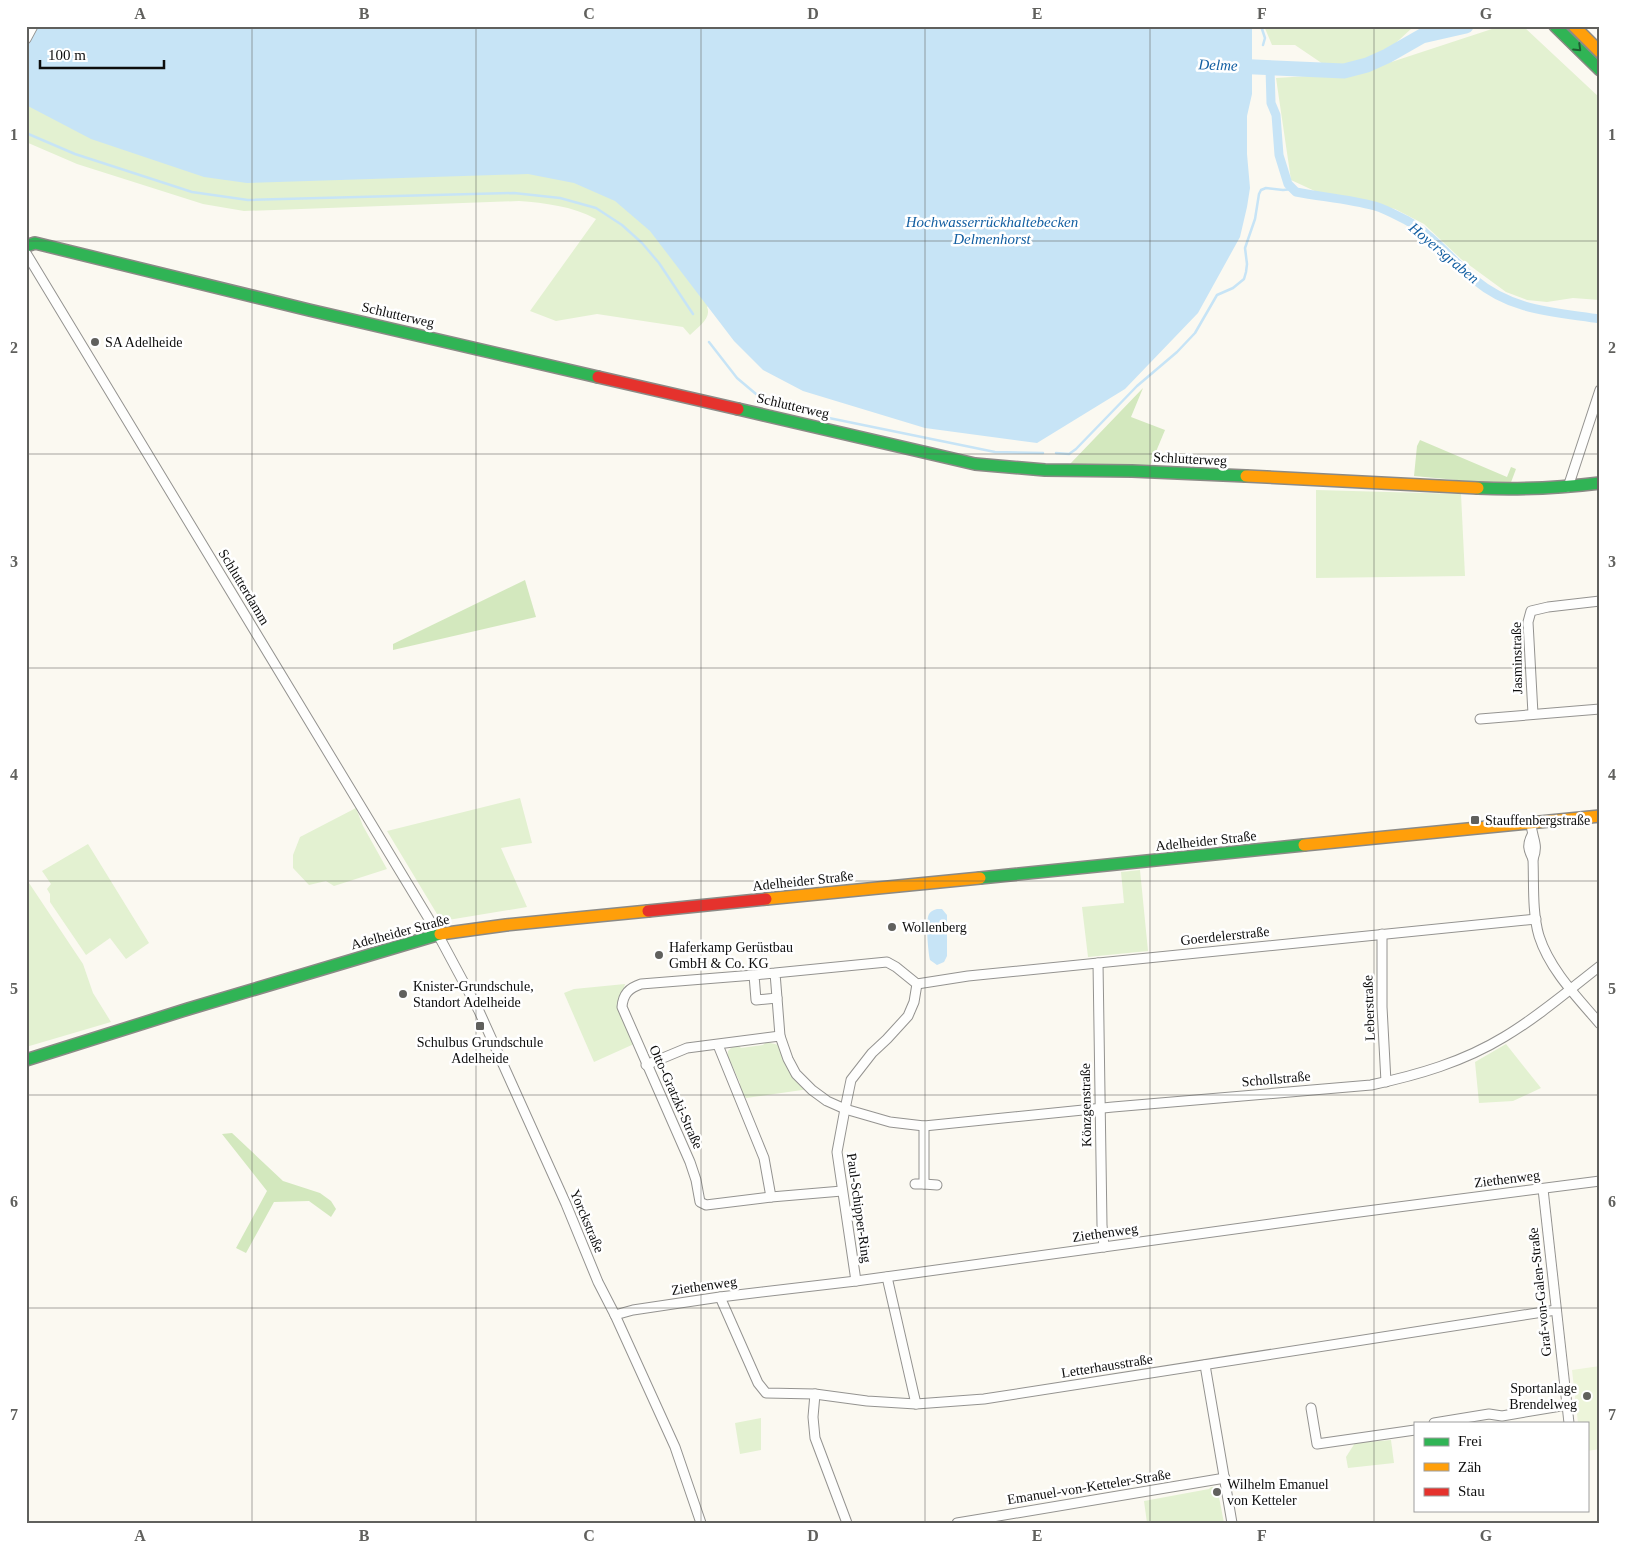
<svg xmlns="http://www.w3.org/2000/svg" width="1626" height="1549" font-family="Georgia,serif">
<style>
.green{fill:#e3f1d1}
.forest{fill:#d3e8be}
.pitch{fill:#edf5da}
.water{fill:#c7e4f6}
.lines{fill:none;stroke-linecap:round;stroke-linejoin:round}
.stream{stroke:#c7e4f6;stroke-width:2.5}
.canal{stroke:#c7e4f6;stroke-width:9}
.river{stroke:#c7e4f6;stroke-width:15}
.street-casing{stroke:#949390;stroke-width:11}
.fast-casing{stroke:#8b8a86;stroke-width:14}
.slow-casing{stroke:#8b8a86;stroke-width:14}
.jam-casing{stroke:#8b8a86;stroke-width:14}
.street{stroke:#fefefd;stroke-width:9}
.fast{stroke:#30b455;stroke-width:11}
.slow{stroke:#ff9f0a;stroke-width:11}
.jam{stroke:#e5322d;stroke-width:11}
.oneway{stroke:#1e6031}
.grid{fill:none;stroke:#60605d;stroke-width:1;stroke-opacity:0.55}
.poi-dot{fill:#60605d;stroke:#fff;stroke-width:2}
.labels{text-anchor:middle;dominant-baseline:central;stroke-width:5;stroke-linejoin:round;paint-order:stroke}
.street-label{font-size:14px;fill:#0d0d0d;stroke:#fff}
.poi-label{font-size:14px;fill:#0d0d0d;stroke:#fff;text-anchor:start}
.water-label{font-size:15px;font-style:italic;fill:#135fa2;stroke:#fff}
.neatline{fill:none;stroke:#60605d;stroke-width:2}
.grid-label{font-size:16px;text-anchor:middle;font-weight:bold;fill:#60605d}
</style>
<rect width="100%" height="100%" fill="#fbf9f1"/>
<g class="green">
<path d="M860 26 716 299 707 307C712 318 698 327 690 335L683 327 597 314 556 321 530 311 596 219C572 206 545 203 519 201L244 211 203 204 77 164 26 142V55Z"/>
<polygon points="1264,26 1417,26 1412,28 1386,52 1353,63 1326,66 1295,45 1272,45"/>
<polygon points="1501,26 1523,26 1600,98 1600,300 1573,298 1547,302 1527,300 1506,292 1461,259 1424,224 1395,209 1319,193 1291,180 1276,78 1358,73"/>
<polygon points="1316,490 1461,494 1465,576 1316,578"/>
<polygon points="520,798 532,843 501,848 527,907 448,920 437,914 387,831"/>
<polygon points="356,808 363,826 387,869 334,886 326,881 309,885 293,868 293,855 300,837"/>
<polygon points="88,844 149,943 126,959 110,938 86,955 50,902 50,894 47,889 51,884 42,871"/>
<polygon points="1140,870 1148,951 1088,957 1082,907 1124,903 1121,872"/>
<polygon points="27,880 83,964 93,993 111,1022 26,1047"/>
<polygon points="625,984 619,1006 634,1044 594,1062 564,993 574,989"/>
<polygon points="766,1042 779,1045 787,1061 786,1065 792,1075 809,1089 746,1098 738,1087 740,1083 731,1063 727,1061 728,1051 732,1047 738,1045 741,1048 763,1045"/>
<polygon points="1506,1044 1541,1088 1513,1101 1479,1103 1475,1062"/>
<polygon points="761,1418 761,1450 740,1454 735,1423"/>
<polygon points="1391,1440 1394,1463 1348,1468 1346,1457 1355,1443"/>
<polygon points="1211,1487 1216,1487 1221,1494 1219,1497 1224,1523 1147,1523 1144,1501 1209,1489"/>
</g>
<g class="forest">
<polygon points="1143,388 1131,417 1165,430 1150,466 1070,464"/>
<polygon points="1420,440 1507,477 1511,467 1516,469 1510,485 1414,476 1417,446"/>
<polygon points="525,580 536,617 393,650 393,644"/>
<polygon points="232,1133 283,1181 320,1193 331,1201 336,1209 331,1217 309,1201 274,1202 246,1253 236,1248 267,1191 222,1134"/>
</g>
<polygon class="pitch" points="1600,1366 1600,1449 1587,1451 1587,1423 1578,1423 1572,1370"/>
<g class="water">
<polygon points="26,26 1252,26 1252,94 1247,116 1247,154 1250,188 1247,207 1240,237 1198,313 1125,389 1037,443 925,428 803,391 763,370 734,341 650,231 615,201 574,183 528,174 247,183 204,177 91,139 26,105"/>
<path d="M937 909H942L947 915V956L944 962 937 965 930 960C928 951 926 925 928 917 929 912 933 910 937 909Z"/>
</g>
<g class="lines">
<g class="stream">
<polyline points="1261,26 1265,38 1263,45"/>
<polyline points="26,133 75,154 192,192 248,200 514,193 560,198 596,208 622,225 642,243 659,263 693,314"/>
<polyline points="709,342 737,378 756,394 780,408 995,452 1043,453"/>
<polyline points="1056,453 1069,454 1076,449 1137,386 1177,352 1195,333 1217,295 1233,288 1244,279 1246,272 1247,264 1245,248 1255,219 1259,194 1261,190 1266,188 1283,190 1293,189"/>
</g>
<path class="canal" d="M1270 68 1271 103 1276 115 1279 155 1288 184 1296 192C1322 197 1349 199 1375 206 1385 209 1396 215 1406 220 1432 234 1452 260 1475 280 1512 311 1554 312 1600 319"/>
<polyline class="river" points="1233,66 1344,71 1367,65 1387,56 1422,36 1466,26"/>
<defs>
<g id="street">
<polyline points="26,39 33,26"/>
<polyline points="26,253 435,929 479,1011 566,1204 598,1282 615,1315 675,1447 701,1523"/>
<polyline points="1568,487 1600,390"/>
<polyline points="1533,714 1528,622 1531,611 1548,607 1600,601"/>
<polyline points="1480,719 1600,709"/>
<path d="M1531 823C1532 839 1539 844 1533 859 1534 884 1532 912 1539 936 1550 970 1577 997 1600 1024"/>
<path d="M1532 835C1527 845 1528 849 1533 859"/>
<polyline points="1382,934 1382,1007 1386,1082"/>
<polyline points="1098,963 1102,1225 1104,1247"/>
<polyline points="775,973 777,998 756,1000 754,975 887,962 896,967 917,984 914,1002 908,1016 887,1039 872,1053 851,1080 845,1109 837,1152 856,1281"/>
<path d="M754 975 641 984C629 988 623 994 622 1007L690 1162 696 1180 700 1202 706 1205 771 1197 842 1191"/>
<polyline points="917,984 968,976 1536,919"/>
<path d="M777 998 780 1036 788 1059 796 1074 812 1090 827 1101 845 1109 890 1122 924 1126 1113 1107 1371 1085C1418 1075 1463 1062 1504 1037 1538 1017 1569 990 1600 966"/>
<polyline points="718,1045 764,1158 771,1197"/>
<polyline points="646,1065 687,1048 780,1036"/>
<polyline points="915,1184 924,1184 924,1126"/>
<polyline points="924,1184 937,1185"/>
<polyline points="1543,1189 1569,1423"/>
<polyline points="887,1277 916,1404"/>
<polyline points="720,1297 758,1383 766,1393 815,1394 867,1401 916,1404 984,1399 1556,1310"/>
<polyline points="615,1315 633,1310 720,1297 856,1281 1344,1214 1600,1181"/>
<polyline points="1205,1365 1232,1523"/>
<polyline points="815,1394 813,1417 815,1438 847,1523"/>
<polyline points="1311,1408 1317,1444 1415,1430"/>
<polyline points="1434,1423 1489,1414 1502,1416 1567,1405"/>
<polyline points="957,1523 1225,1478"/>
</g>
<g id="fast">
<polyline points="1555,26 1600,70"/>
<polyline points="26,246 35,243 309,310 598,377"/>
<polyline points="738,409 975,464 1045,470 1132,471 1246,476"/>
<path d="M1478 488C1519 490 1559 488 1600 483"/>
<polyline points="980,878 1304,845"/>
<polyline points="26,1060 188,1009 440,934"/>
</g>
<g id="slow">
<polyline points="1574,26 1600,52"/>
<polyline points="1246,476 1478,488"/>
<polyline points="1304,845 1600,816"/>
<polyline points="766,899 980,878"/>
<polyline points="440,934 506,925 648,911"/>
</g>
<g id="jam">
<polyline points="598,377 738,409"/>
<polyline points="648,911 766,899"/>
</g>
</defs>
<use href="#street" class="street-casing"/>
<use href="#fast" class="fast-casing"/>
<use href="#slow" class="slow-casing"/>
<use href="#jam" class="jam-casing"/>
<use href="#street" class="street"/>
<use href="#fast" class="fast"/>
<use href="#slow" class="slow"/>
<use href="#jam" class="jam"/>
</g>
<defs><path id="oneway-chevron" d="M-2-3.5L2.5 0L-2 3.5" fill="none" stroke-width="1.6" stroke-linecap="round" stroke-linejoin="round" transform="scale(1.25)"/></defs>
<use class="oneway" href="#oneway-chevron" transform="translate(1578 48) rotate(44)"/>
<path class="grid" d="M252 26V1523M476 26V1523M701 26V1523M925 26V1523M1150 26V1523M1374 26V1523M26 241H1600M26 454H1600M26 668H1600M26 881H1600M26 1095H1600M26 1308H1600"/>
<g class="poi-dot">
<circle cx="95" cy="342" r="5"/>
<rect x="1470" y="815" width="10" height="10" rx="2.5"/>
<circle cx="892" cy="927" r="5"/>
<circle cx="659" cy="955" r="5"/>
<circle cx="403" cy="994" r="5"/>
<rect x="475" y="1021" width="10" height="10" rx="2.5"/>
<circle cx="1587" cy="1396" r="5"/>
<circle cx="1217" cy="1492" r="5"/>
</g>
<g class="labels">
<g class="street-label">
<text transform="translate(398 315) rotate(13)">Schlutterweg</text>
<text transform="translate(793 406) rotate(13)">Schlutterweg</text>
<text transform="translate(1190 459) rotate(3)">Schlutterweg</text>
<text transform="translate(244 587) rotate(59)">Schlutterdamm</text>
<text transform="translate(1517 658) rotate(-91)">Jasminstraße</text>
<text transform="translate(1206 841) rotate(-6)">Adelheider Straße</text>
<text transform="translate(803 881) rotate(-6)">Adelheider Straße</text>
<text transform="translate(400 932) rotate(-15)">Adelheider Straße</text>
<text transform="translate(1225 936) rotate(-6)">Goerdelerstraße</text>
<text transform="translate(1369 1008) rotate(-92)">Leberstraße</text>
<text transform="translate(1276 1079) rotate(-5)">Schollstraße</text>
<text transform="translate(676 1097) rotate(66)">Otto-Gratzki-Straße</text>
<text transform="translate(1086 1105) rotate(-91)">Könzgenstraße</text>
<text transform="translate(1507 1179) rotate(-7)">Ziethenweg</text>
<text transform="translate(859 1208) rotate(82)">Paul-Schipper-Ring</text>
<text transform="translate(587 1221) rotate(67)">Yorckstraße</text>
<text transform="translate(1105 1233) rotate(-8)">Ziethenweg</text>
<text transform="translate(704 1286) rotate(-8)">Ziethenweg</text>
<text transform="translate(1540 1292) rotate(-96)">Graf-von-Galen-Straße</text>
<text transform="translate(1107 1366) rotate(-9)">Letterhausstraße</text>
<text transform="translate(1089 1487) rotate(-9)">Emanuel-von-Ketteler-Straße</text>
</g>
<g class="poi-label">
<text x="105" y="342">SA Adelheide</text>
<text x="1485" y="820">Stauffenbergstraße</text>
<text x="902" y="927">Wollenberg</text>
<text x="669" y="947">Haferkamp Gerüstbau<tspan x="669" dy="16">GmbH &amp; Co. KG</tspan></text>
<text x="413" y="986">Knister-Grundschule,<tspan x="413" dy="16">Standort Adelheide</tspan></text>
<text x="480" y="1042" text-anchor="middle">Schulbus Grundschule<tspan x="480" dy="16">Adelheide</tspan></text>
<text x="1577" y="1388" text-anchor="end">Sportanlage<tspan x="1577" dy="16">Brendelweg</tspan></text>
<text x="1227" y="1484">Wilhelm Emanuel<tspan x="1227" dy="16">von Ketteler</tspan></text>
</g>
<g class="water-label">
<text transform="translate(1218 65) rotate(2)">Delme</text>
<text x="992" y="222">Hochwasserrückhaltebecken<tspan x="992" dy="17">Delmenhorst</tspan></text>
<text transform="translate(1444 253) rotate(40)">Hoyersgraben</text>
</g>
</g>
<rect width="1626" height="1549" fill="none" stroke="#ffffff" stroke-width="55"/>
<rect x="1414" y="1422" width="175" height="90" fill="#ffffff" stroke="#9e9e9e"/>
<rect x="1424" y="1438" width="25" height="8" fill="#30b455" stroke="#9e9e9e"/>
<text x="1458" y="1446" font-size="15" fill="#0d0d0d">Frei</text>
<rect x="1424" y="1463" width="25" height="8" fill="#ff9f0a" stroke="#9e9e9e"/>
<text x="1458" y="1472" font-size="15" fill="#0d0d0d">Zäh</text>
<rect x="1424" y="1488" width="25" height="8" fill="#e5322d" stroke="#9e9e9e"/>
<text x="1458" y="1496" font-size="15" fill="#0d0d0d">Stau</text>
<path d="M40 60v8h124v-8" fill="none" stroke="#0d0d0d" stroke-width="2.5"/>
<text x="48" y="60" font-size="15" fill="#0d0d0d" stroke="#ffffff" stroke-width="4" paint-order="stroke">100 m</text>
<rect x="28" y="28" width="1570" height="1494" class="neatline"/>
<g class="grid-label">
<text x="140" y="19">A</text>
<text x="364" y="19">B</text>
<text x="589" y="19">C</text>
<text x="813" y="19">D</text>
<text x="1037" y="19">E</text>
<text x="1262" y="19">F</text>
<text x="1486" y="19">G</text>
<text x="14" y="140">1</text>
<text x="1612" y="140">1</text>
<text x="14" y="353">2</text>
<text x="1612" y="353">2</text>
<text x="14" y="567">3</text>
<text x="1612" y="567">3</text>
<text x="14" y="780">4</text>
<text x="1612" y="780">4</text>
<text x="14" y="994">5</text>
<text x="1612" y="994">5</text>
<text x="14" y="1207">6</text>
<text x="1612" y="1207">6</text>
<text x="14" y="1420">7</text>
<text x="1612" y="1420">7</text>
<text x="140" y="1541">A</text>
<text x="364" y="1541">B</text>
<text x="589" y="1541">C</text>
<text x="813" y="1541">D</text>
<text x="1037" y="1541">E</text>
<text x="1262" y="1541">F</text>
<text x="1486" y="1541">G</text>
</g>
</svg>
